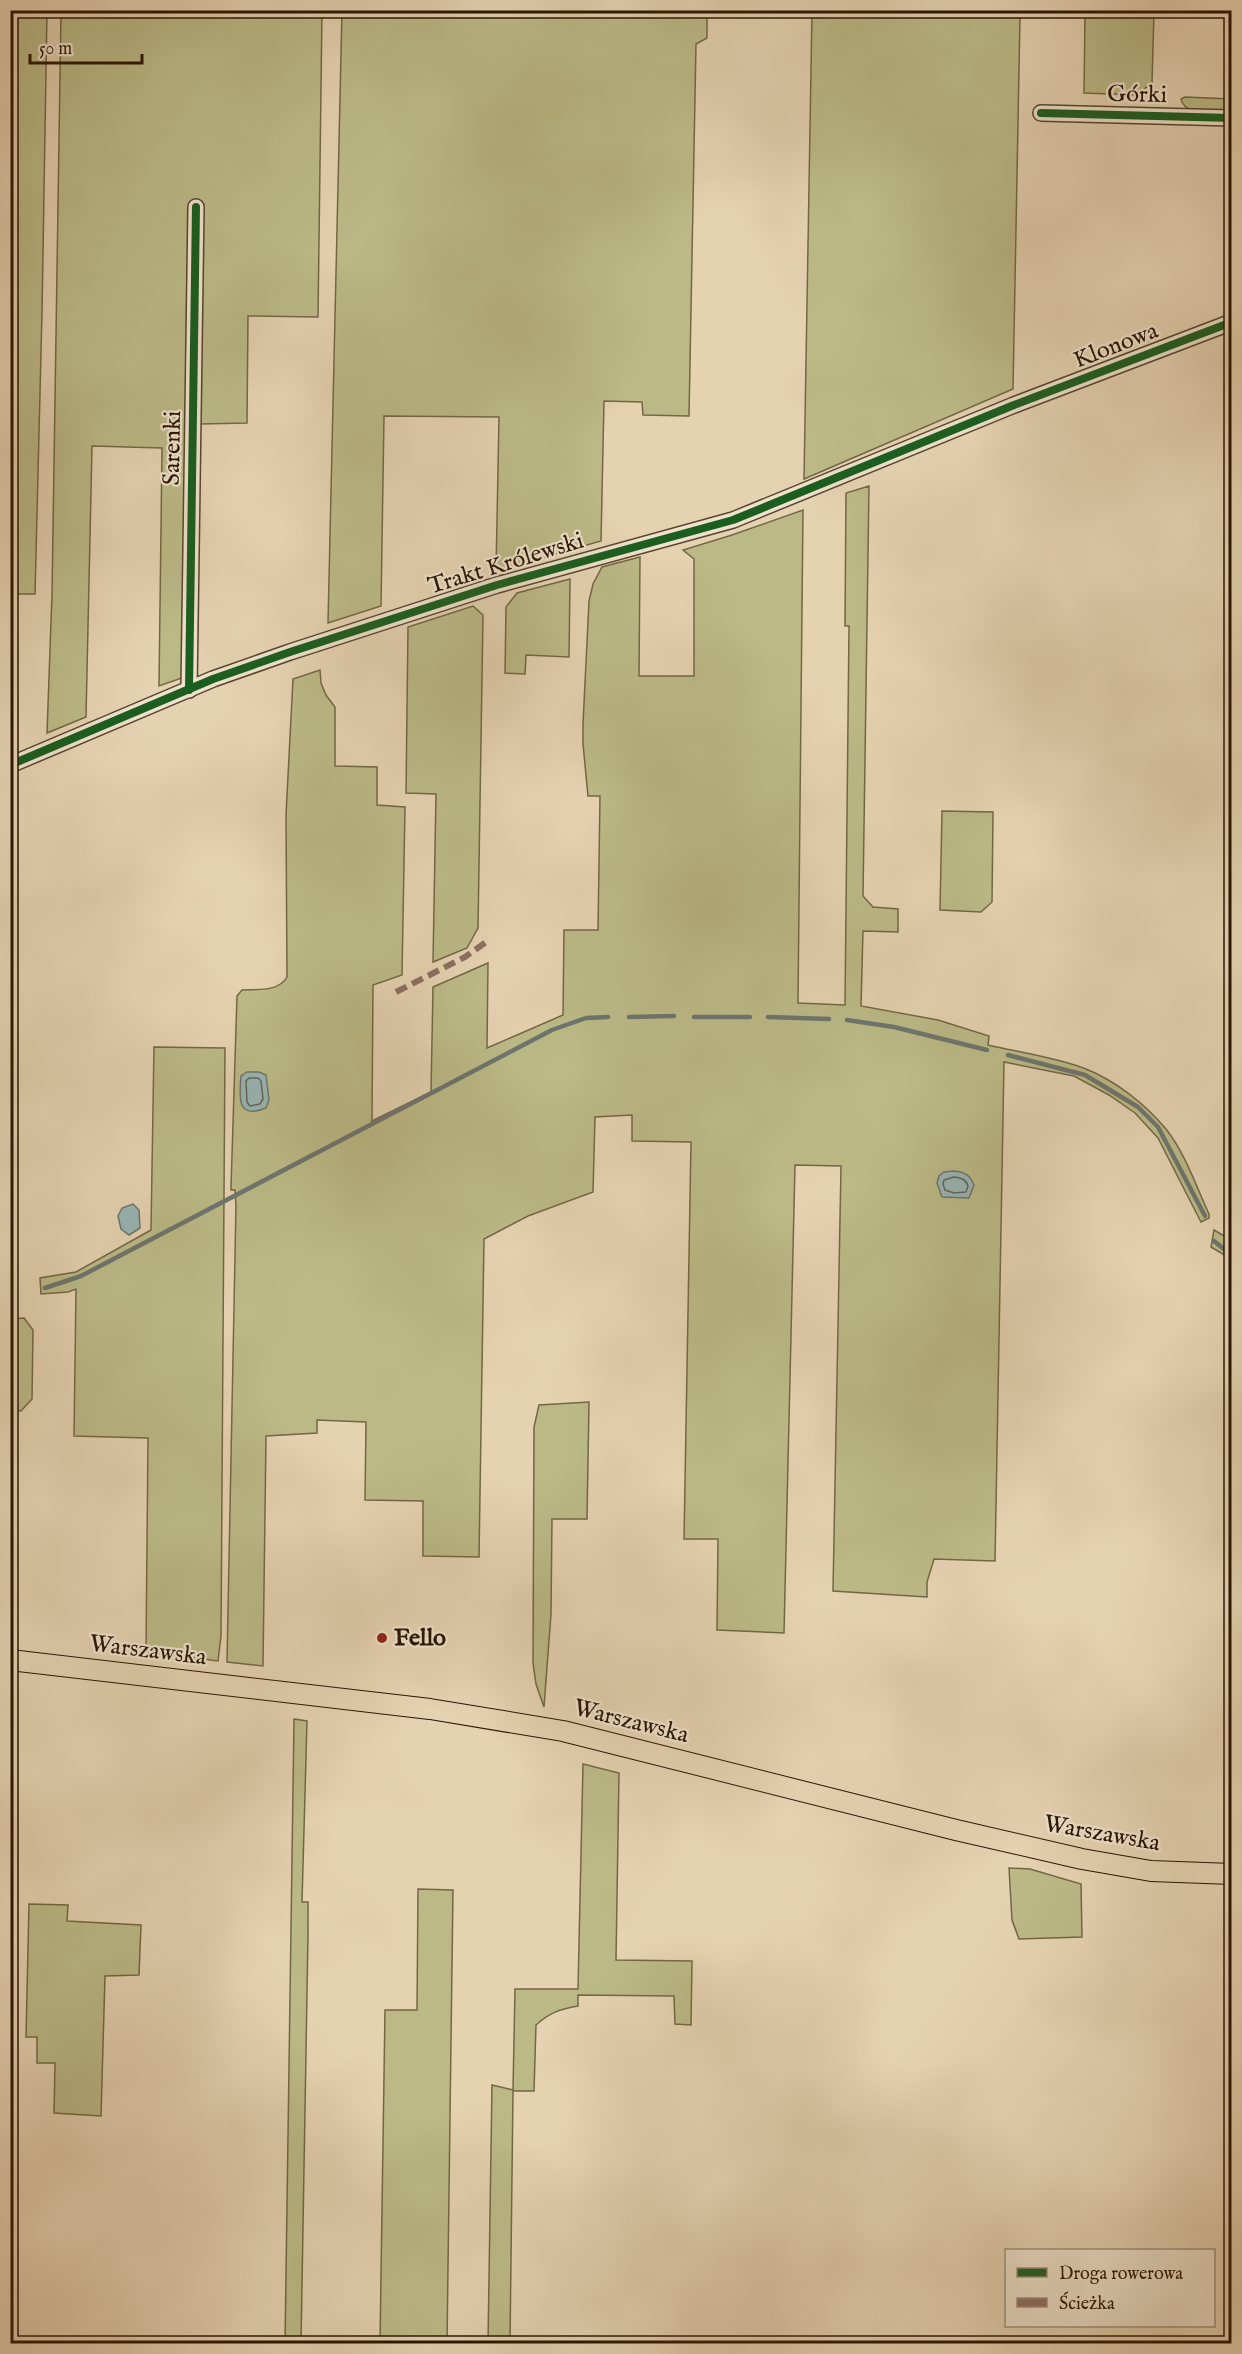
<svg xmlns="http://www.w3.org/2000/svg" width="1242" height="2354" font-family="'IM FELL English',serif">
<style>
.green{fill:#bbba87;stroke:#736746;stroke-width:1.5}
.water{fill:#99b5b5;stroke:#6d756e;stroke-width:1.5}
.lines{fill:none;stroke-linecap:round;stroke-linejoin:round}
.shore{stroke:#62645c;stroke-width:1.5}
.stream{stroke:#6d756e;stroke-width:4.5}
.minor-casing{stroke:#5a442f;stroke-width:18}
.major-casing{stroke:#2b1404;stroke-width:22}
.minor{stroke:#eee2cc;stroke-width:15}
.major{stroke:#e5d2b1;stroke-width:20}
.quiet{stroke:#8d6e63;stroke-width:6;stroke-dasharray:12 6;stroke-linecap:butt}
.cycleway-casing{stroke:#eee2cc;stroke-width:11}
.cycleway{stroke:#1b5e20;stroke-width:8}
.poi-dot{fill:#8f2418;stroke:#eee2cc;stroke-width:2}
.labels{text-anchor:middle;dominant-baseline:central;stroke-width:4.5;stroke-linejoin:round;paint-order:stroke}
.street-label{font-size:24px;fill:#2b1404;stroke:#eee2cc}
.poi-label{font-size:24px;font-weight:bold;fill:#2b1404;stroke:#eee2cc;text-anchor:start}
</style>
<rect width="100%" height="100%" fill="#e5d2b1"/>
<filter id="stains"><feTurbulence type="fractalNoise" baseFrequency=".00333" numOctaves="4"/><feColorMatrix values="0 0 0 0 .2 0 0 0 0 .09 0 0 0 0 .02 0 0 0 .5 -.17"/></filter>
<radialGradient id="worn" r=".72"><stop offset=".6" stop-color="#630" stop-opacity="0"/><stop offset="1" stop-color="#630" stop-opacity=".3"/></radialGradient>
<g class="green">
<polygon points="11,10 47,11 42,312 35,594 10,594"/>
<polygon points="61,11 322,11 318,317 248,316 247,423 200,424 196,673 159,686 162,448 92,446 86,717 47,733 52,594"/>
<polygon points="342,11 707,11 707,38 696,44 689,416 643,415 642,402 604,401 601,541 496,571 499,417 384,416 381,606 328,623"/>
<polygon points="812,11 1154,11 1152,83 1136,95 1084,93 1085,16 1020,16 1013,389 804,479"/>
<path d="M1185 97 1231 99V112C1217 111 1184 117 1181 99Z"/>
<path d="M869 486 863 896 873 907 898 909V932L863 931 861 1006 938 1020 989 1036 988 1045C1018 1052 1059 1058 1086 1069 1116 1081 1145 1104 1166 1129 1185 1153 1196 1186 1209 1214V1218L1201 1222 1158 1138 1135 1113 1109 1095 1074 1076 1004 1062 995 1561 934 1559 927 1582V1597L833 1591 841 1166 795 1165 784 1633 717 1630 718 1539H684L691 1142 632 1141V1115L595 1117 593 1192 528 1216 484 1239 479 1557 423 1556V1501L365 1500 366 1422 317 1420V1433L266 1436 263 1666 227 1662 236 1205 235 1190H231V1187L237 996 242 990C257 989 279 992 287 977L286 815 293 679 320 670 321 683 326 695 335 707V766L377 767V805L405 807 402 975 373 985 372 1121 431 1092 433 987 488 963 487 1048 563 1015 564 930H598L600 796H588L583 744V724L589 601 593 584 602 567 640 557 639 676H694V559L683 550 732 535 803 510 798 1003 845 1005 849 626H845L846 493Z"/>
<polygon points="570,579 569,657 526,655 525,674 505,673 506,607 517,593"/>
<polygon points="473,606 483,615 478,928 467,948 433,962 436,794 406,793 408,627"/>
<polygon points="942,811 993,812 992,902 981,912 940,910"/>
<polygon points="154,1047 225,1048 221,1636 218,1661 146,1652 148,1438 74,1436 76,1289 68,1292 41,1294 40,1278 76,1272 151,1230"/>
<polygon points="1214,1230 1231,1240 1231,1259 1211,1247"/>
<polygon points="24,1318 33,1330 32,1399 21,1411 11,1410 11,1319"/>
<polygon points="589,1402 587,1519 552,1519 551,1614 544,1707 536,1684 533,1663 534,1427 539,1405"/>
<polygon points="294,1719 307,1721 302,1902 308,1902 308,1935 301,2343 285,2344"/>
<path d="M583 1764 619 1773 616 1960 692 1961 691 2025 675 2024 674 1996 578 1995V2006C560 2009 549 2013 536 2025L534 2091H513L510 2343H488L492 2085 513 2090 515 1989H578Z"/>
<polygon points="1009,1868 1030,1869 1081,1884 1082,1937 1019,1939 1012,1920"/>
<polygon points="418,1889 453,1890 447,2343 380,2343 385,2010 417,2010"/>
<polygon points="29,1904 68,1905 67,1921 141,1925 139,1975 105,1976 101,2116 54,2113 55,2063 37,2063 37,2037 26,2037"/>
</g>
<g class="water">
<path d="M247 1072H259L266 1075 269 1100 266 1108C237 1120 239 1098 241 1076Z"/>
<path d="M954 1171C965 1172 970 1175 974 1185L969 1198 942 1197 937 1183 939 1176 944 1172Z"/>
<polygon points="133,1204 139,1210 140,1228 129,1235 121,1229 118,1216 122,1208"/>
</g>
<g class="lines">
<g class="shore">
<polygon points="258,1078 261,1081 263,1099 260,1104 250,1106 247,1102 246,1081 249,1078"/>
<path d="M954 1177C961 1178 966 1179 968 1186L966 1192 954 1193 945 1190 943 1184 944 1180Z"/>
</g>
<g class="stream">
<polyline points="629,1017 674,1016"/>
<polyline points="694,1017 750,1017"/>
<polyline points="768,1017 829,1019"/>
<polyline points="847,1020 894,1027 987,1050"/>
<polyline points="1008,1055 1085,1075 1138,1107 1158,1127 1205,1216"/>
<polyline points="1214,1241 1224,1249 1232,1251"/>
<polyline points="45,1288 81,1276 552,1030 586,1018 608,1017"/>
</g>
<defs>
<g id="minor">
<polyline points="1041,113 1232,118"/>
<polyline points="189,690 196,207"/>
<polyline points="10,765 213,679 290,652 497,585 733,520 1014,405 1232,322"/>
</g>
<polyline id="major" points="10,1660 430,1709 563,1731 956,1830 1082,1859 1151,1871 1232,1874"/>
</defs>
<use href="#minor" class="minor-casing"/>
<use href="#major" class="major-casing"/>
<use href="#minor" class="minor"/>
<use href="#major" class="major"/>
<polyline class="quiet" points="396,992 465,957 489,940"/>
<defs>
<g id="cycleway">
<polyline points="1041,113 1232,118"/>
<polyline points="189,690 196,207"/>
<polyline points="10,765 213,679 290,652 497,585 733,520 1014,405 1232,322"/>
</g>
</defs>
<use href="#cycleway" class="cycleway-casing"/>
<use href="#cycleway" class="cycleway"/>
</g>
<circle class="poi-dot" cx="382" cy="1638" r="6"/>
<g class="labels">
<g class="street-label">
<text transform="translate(1137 95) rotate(1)">Górki</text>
<text transform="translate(1116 346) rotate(-21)">Klonowa</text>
<text transform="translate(173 448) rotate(-89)">Sarenki</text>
<text transform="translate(506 564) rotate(-17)">Trakt Królewski</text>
<text transform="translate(148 1651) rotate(7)">Warszawska</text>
<text transform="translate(631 1722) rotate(14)">Warszawska</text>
<text transform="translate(1102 1834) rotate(10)">Warszawska</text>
</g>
<g class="poi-label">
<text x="394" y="1638">Fello</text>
</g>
</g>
<rect width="1242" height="2354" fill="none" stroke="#e5d2b1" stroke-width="36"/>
<rect x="12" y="12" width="1218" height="2330" fill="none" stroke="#2b1404" stroke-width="3"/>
<rect x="18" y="18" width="1206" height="2318" fill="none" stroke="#2b1404" stroke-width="1.5"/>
<rect x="1005" y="2249" width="210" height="78" fill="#eee2cc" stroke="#a0907c" stroke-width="1.5"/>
<rect x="1017" y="2268" width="30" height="9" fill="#1b5e20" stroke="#a0907c" stroke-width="1.5"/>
<text x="1059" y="2279" font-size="18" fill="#2b1404">Droga rowerowa</text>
<rect x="1017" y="2298" width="30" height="9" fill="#8d6e63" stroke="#a0907c" stroke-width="1.5"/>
<text x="1059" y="2309" font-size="18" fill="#2b1404">Ścieżka</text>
<path d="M30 54v9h112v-9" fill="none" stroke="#2b1404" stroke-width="3"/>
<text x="39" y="54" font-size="18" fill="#2b1404" stroke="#eee2cc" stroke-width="4.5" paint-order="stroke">50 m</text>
<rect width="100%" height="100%" filter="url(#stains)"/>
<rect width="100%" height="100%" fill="url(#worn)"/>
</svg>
